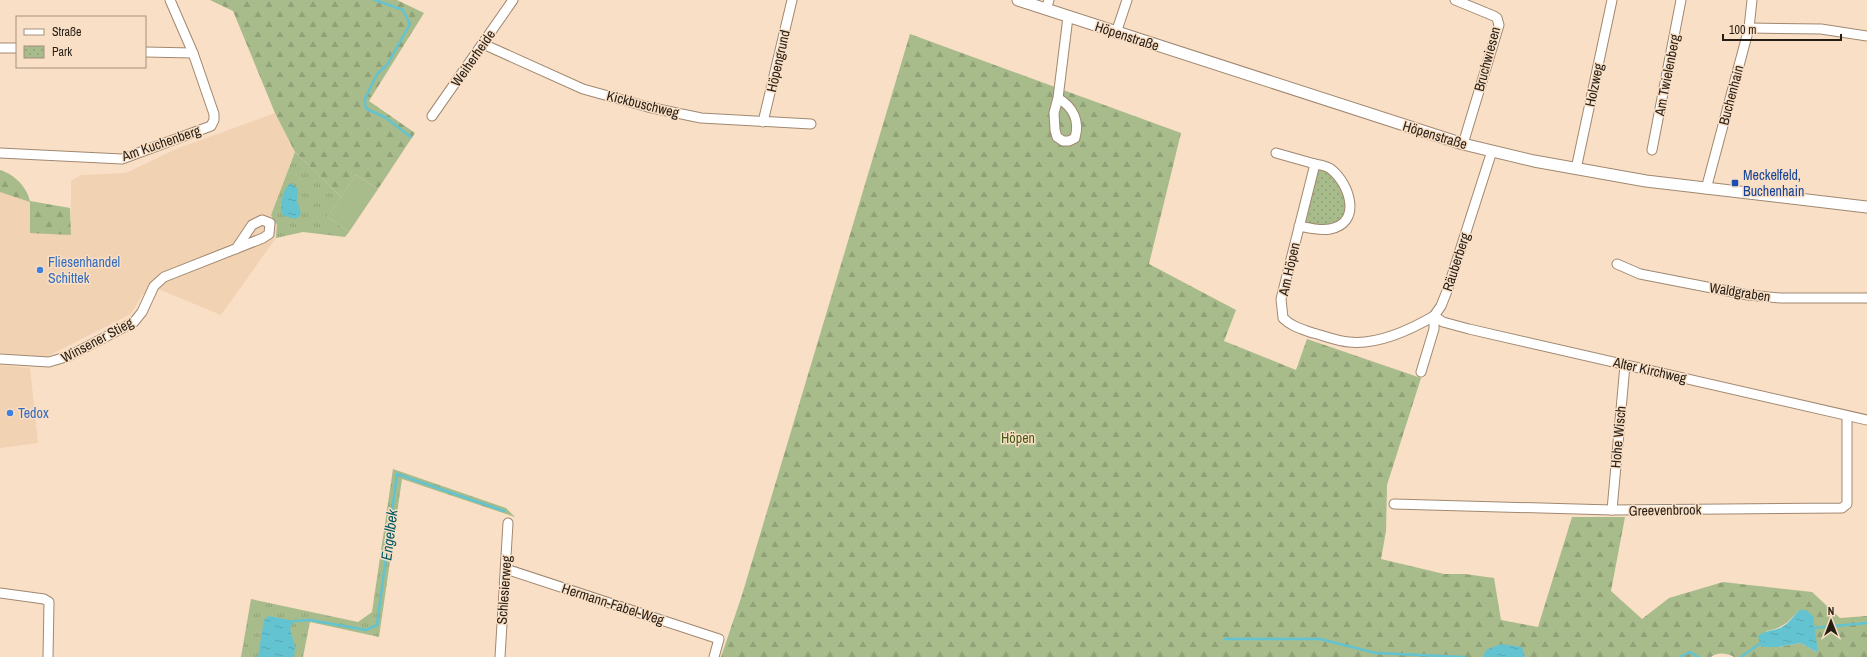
<svg xmlns="http://www.w3.org/2000/svg" width="1867" height="657" font-family="'Archivo Narrow',sans-serif">
<style>
.built{fill:#f1d2b3}
.grass{fill:url(#grass-tufts)}
.forest{fill:url(#forest-firs);fill-rule:evenodd}
.park{fill:url(#park-dots)}
.pitch{fill:#a7bb8b}
.water{fill:url(#water-ripples)}
.lines{fill:none;stroke-linecap:round;stroke-linejoin:round}
.stream{stroke:#64c3d1;stroke-width:2.5}
.minor-casing{stroke:#a08870;stroke-width:11}
.major-casing{stroke:#a08870;stroke-width:13}
.minor{stroke:#fff;stroke-width:9}
.major{stroke:#fff;stroke-width:11}
.transit-dot{fill:#1a4fb4;stroke:#f9dfc5;stroke-width:1.5}
.shop-dot{fill:#3f7fe0;stroke:#f9dfc5;stroke-width:1.5}
.labels{text-anchor:middle;dominant-baseline:central;stroke-width:3;stroke-linejoin:round;paint-order:stroke}
.street-label{font-size:14px;fill:#261d14;stroke:#f9dfc5}
.transit-label{font-size:14px;fill:#164399;stroke:#f9dfc5;text-anchor:start}
.shop-label{font-size:14px;fill:#366cbe;stroke:#f9dfc5;text-anchor:start}
.park-label{font-size:14px;fill:#435a15;stroke:#f9dfc5}
.water-label{font-size:15px;font-style:italic;fill:#025a64;stroke:#f9dfc5}
</style>
<defs>
<pattern id="grass-tufts" width="24" height="20" patternUnits="userSpaceOnUse"><rect width="24" height="20" fill="#a7bb8b"/><path d="M3 7l-1-3M5 7V3M7 7l1-3M15 17l-1-3M17 17v-4M19 17l1-3" fill="none" stroke="#90a077"/></pattern>
<pattern id="forest-firs" width="22" height="20" patternUnits="userSpaceOnUse"><rect width="22" height="20" fill="#a7bb8b"/><path d="M5 1l3.5 6h-7zM16 11l3.5 6h-7z" fill="#90a077"/></pattern>
<pattern id="park-dots" width="8" height="8" patternUnits="userSpaceOnUse"><rect width="8" height="8" fill="#a7bb8b"/><path d="M2 2h.1M6 6h.1" fill="none" stroke="#90a077" stroke-width="1.8" stroke-linecap="round"/></pattern>
<pattern id="water-ripples" width="26" height="14" patternUnits="userSpaceOnUse"><rect width="26" height="14" fill="#64c3d1"/><path d="M2 4q2-2 4 0t4 0M15 11q2-2 4 0t4 0" fill="none" stroke="#57a7b3"/></pattern>
</defs>
<rect width="100%" height="100%" fill="#f9dfc5"/>
<g class="built">
<polygon points="275,113 295,152 271,214 277,225 276,238 221,315 158,289 142,295 131,314 46,357 0,353 0,192 30,201 71,235 71,181 81,175 126,173 176,149"/>
<polygon points="0,365 30,368 38,443 0,448"/>
</g>
<g class="grass">
<polygon points="295,152 341,197 327,217 349,232 345,237 303,232 276,238 277,225 271,215"/>
<polygon points="393,469 506,508 515,517 402,479 379,637 310,622 303,657 241,657 251,599 358,622 372,612"/>
</g>
<g class="forest">
<polygon points="210,0 397,0 424,13 369,101 415,133 378,189 356,175 341,197 295,152 275,113 233,11"/>
<path d="M910 34 1181 133 1149 264 1236 310 1224 341 1296 370 1307 339 1421 378 1387 485 1386 531 1381 559 1444 574H1465L1494 578 1501 620 1538 627 1572 517H1625L1611 591 1642 619 1669 598 1723 582 1812 592 1840 618 1867 616V657H1734C1727 653 1718 652 1711 657H721L742 595ZM1799 610 1818 653 1801 643 1778 647 1766 631C1781 629 1789 622 1799 610Z"/>
<path d="M0 170C14 174 27 187 30 201L70 208 71 235 30 233V202L0 192Z"/>
</g>
<polygon class="park" points="1315,164 1340,178 1348,213 1330,229 1300,226"/>
<polygon class="pitch" points="356,175 378,189 349,232 327,217"/>
<g class="water">
<path d="M291 183 298 189 297 200 301 214 296 219 284 216 281 212C281 202 282 190 291 183Z"/>
<path d="M1799 610H1806L1813 616 1818 653 1801 643 1778 647H1761L1758 636C1765 631 1769 631 1777 629 1786 627 1793 617 1799 610Z"/>
<polygon points="269,616 294,621 290,629 295,647 294,657 258,657 264,620"/>
<polygon points="1501,644 1522,647 1525,657 1483,657 1486,650"/>
</g>
<g class="lines">
<g class="stream">
<polyline points="375,0 403,10 410,24 387,65 377,74 365,99 365,105 367,109 386,118 411,137"/>
<polyline points="294,621 310,620 366,630 377,625 397,474 504,511"/>
<polyline points="1813,628 1867,623"/>
<polyline points="1225,639 1320,639 1376,653 1464,657"/>
<polyline points="1680,657 1690,652 1698,657"/>
<polyline points="1741,657 1762,642"/>
</g>
<defs>
<g id="minor">
<polyline points="1455,0 1494,16 1497,18 1499,25 1463,144"/>
<polyline points="1046,9 1049,0"/>
<polyline points="1749,28 1821,29 1867,36"/>
<polyline points="1116,33 1127,0"/>
<polyline points="483,44 583,89 648,107 701,118 811,124"/>
<polyline points="0,48 17,48"/>
<polyline points="145,52 193,53"/>
<path d="M1058 98C1073 107 1080 121 1075 138L1069 141H1063L1057 137 1055 130 1054 113 1058 98 1068 17"/>
<polyline points="432,116 513,0"/>
<polyline points="763,122 792,0"/>
<polyline points="1652,150 1681,0"/>
<polyline points="0,153 122,159 211,126 214,120 214,114 193,53 170,0"/>
<polyline points="1276,153 1315,164"/>
<polyline points="1576,169 1612,0"/>
<polyline points="1706,189 1749,28 1752,0"/>
<path d="M1299 226C1309 228 1320 231 1330 229 1362 223 1350 185 1332 170 1328 166 1321 165 1315 164L1281 299 1283 318C1292 327 1302 329 1313 333 1325 336 1337 341 1349 342 1377 345 1410 330 1434 316"/>
<polyline points="1617,264 1640,274 1748,295 1781,298 1867,298"/>
<polyline points="1434,316 1443,322 1469,329 1867,420"/>
<polyline points="0,359 49,362 69,356 134,322 142,312 154,286 164,277 263,238 269,234 270,223 262,220 252,225 236,249"/>
<polyline points="1421,372 1434,329 1434,316 1441,306 1447,291 1492,151"/>
<polyline points="1394,504 1612,510 1842,508 1847,504 1847,416"/>
<polyline points="1612,510 1625,365"/>
<polyline points="506,569 719,639 714,657"/>
<polyline points="0,593 44,599 49,602 48,657"/>
<polyline points="500,657 508,523"/>
</g>
<polyline id="major" points="1018,0 1463,144 1534,161 1646,181 1867,207"/>
</defs>
<use href="#minor" class="minor-casing"/>
<use href="#major" class="major-casing"/>
<use href="#minor" class="minor"/>
<use href="#major" class="major"/>
</g>
<rect class="transit-dot" x="1731" y="179" width="8" height="8" rx="2"/>
<g class="shop-dot">
<circle cx="40" cy="270" r="4"/>
<circle cx="10" cy="413" r="4"/>
</g>
<g class="labels">
<g class="street-label">
<text transform="translate(1127 36) rotate(18)">Höpenstraße</text>
<text transform="translate(473 58) rotate(-55)">Weiherheide</text>
<text transform="translate(1487 59) rotate(-75)">Bruchwiesen</text>
<text transform="translate(778 61) rotate(-77)">Höpengrund</text>
<text transform="translate(1667 75) rotate(-79)">Am Twielenberg</text>
<text transform="translate(1594 85) rotate(-78)">Holzweg</text>
<text transform="translate(1731 95) rotate(-75)">Buchenhain</text>
<text transform="translate(643 104) rotate(14)">Kickbuschweg</text>
<text transform="translate(1435 135) rotate(17)">Höpenstraße</text>
<text transform="translate(161 143) rotate(-19)">Am Kuchenberg</text>
<text transform="translate(1456 262) rotate(-72)">Räuberberg</text>
<text transform="translate(1289 269) rotate(-77)">Am Höpen</text>
<text transform="translate(1740 292) rotate(9)">Waldgraben</text>
<text transform="translate(97 340) rotate(-28)">Winsener Stieg</text>
<text transform="translate(1650 370) rotate(13)">Alter Kirchweg</text>
<text transform="translate(1618 437) rotate(-85)">Hohe Wisch</text>
<text transform="translate(1665 510) rotate(-1)">Greevenbrook</text>
<text transform="translate(504 590) rotate(-86)">Schlesierweg</text>
<text transform="translate(613 604) rotate(18)">Hermann-Fabel-Weg</text>
</g>
<g class="transit-label">
<text x="1743" y="175">Meckelfeld,<tspan x="1743" dy="16">Buchenhain</tspan></text>
</g>
<g class="shop-label">
<text x="48" y="262">Fliesenhandel<tspan x="48" dy="16">Schittek</tspan></text>
<text x="18" y="413">Tedox</text>
</g>
<g class="park-label">
<text x="1018" y="438">Höpen</text>
</g>
<g class="water-label">
<text transform="translate(389 535) rotate(-83)">Engelbek</text>
</g>
</g>
<rect x="16" y="16" width="130" height="52" fill="#f9dfc5" stroke="#a5917e"/>
<rect x="24" y="29" width="20" height="6" fill="#ffffff" stroke="#a5917e"/>
<text x="52" y="36" font-size="12" fill="#261d14">Straße</text>
<rect x="24" y="46" width="20" height="12" fill="url(#park-dots)" stroke="#a5917e"/>
<text x="52" y="56" font-size="12" fill="#261d14">Park</text>
<g transform="translate(1831 621)" stroke="#f9dfc5" stroke-width="3" paint-order="stroke">
<path d="M0-3L7 15L0 10L-7 15Z" fill="#261d14"/>
<text y="-6" font-size="11" font-weight="bold" text-anchor="middle" fill="#261d14">N</text>
</g>
<path d="M1723 34v6h118v-6" fill="none" stroke="#261d14" stroke-width="2"/>
<text x="1729" y="34" font-size="12" fill="#261d14" stroke="#f9dfc5" stroke-width="3" paint-order="stroke">100 m</text>
</svg>
